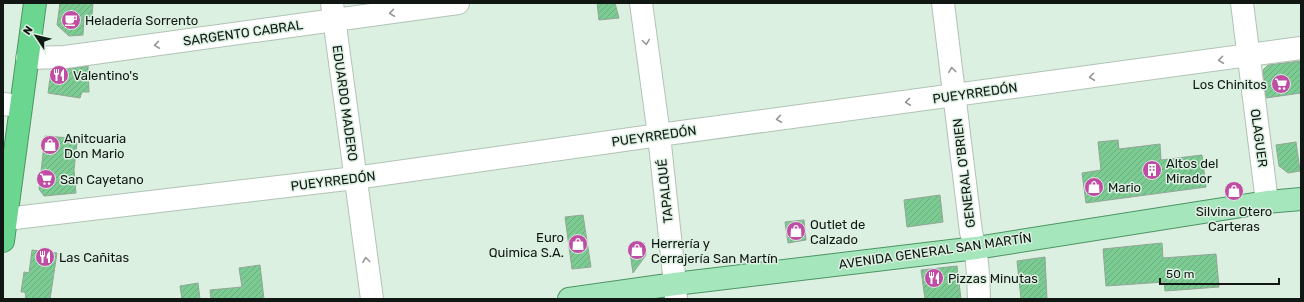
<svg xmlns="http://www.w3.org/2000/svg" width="1304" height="302" font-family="Rubik,sans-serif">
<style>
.building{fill:url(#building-hatch);stroke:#93a597}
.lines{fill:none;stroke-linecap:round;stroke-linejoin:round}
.minor-casing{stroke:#b0c3b5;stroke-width:24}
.major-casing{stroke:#4c9464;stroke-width:24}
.highway-casing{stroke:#4c9464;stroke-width:24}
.minor{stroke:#fff;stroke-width:22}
.major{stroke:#a6e6bc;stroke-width:22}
.highway{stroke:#6bd68f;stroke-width:22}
.oneway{stroke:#949795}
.labels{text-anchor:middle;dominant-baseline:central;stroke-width:3;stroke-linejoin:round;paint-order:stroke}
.poi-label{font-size:13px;fill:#111813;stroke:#dcf0e1;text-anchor:start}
.street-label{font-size:13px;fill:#111813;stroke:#dcf0e1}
</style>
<defs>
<pattern id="building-hatch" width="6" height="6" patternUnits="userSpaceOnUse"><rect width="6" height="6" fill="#7bcb93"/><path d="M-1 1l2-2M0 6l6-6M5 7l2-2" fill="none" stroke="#69ae7e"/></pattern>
</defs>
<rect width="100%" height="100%" fill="#dcf0e1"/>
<g class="building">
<polygon points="60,3 93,3 92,17 84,16 83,35 69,36 57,25"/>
<polygon points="597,3 615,3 619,18 599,20"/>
<polygon points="1301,61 1301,93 1266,98 1263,70 1268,65"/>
<polygon points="88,66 89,92 82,92 80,98 48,93 51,71"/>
<polygon points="45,136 71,138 71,143 77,143 74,170 76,193 44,196 39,189"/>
<polygon points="1118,140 1119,149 1160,144 1161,160 1202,155 1206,187 1086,203 1082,173 1101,170 1098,142"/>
<polygon points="1296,142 1300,171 1288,173 1279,166 1276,145"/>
<polygon points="940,195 943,222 907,227 904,200"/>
<polygon points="583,215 591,267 572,269 565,217"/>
<polygon points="804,220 806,240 788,243 785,222"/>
<polygon points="644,243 646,255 633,273 629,246"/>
<polygon points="1162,243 1163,258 1216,254 1219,287 1165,291 1164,282 1106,286 1103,249"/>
<polygon points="32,250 57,253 50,299 26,299 25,292 21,292 24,272 29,273"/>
<polygon points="1045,257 1047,299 1021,299 1017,261"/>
<polygon points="260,265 264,299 211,299 210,290 242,287 239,268"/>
<polygon points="957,266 961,299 925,299 921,270"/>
<polygon points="198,283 200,299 182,299 180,286"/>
</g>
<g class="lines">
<defs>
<g id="minor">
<polyline points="332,3 372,299"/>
<polyline points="641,3 659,135 675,284 676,299"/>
<path d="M943 3 971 232C978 255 978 275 979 299"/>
<polyline points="1242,3 1267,202"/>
<polyline points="27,58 65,57 458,3"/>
<polyline points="3,104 21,106"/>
<polyline points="6,219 355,178 659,135 1301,48"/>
</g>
<polyline id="major" points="569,299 675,284 976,248 1267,202 1301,199"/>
<polyline id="highway" points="3,241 35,3"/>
</defs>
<use href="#minor" class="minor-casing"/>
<use href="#major" class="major-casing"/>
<use href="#highway" class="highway-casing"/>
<use href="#minor" class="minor"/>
<use href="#major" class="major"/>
<use href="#highway" class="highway"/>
</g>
<defs><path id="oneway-chevron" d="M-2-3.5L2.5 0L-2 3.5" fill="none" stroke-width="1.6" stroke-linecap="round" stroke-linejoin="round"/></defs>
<g class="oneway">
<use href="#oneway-chevron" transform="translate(392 13) rotate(172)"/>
<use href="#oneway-chevron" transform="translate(646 42) rotate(82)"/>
<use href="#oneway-chevron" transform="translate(157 45) rotate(172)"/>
<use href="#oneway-chevron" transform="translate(1221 60) rotate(172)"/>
<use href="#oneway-chevron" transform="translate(952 70) rotate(-97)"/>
<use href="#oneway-chevron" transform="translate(1092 77) rotate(172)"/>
<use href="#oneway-chevron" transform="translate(908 102) rotate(172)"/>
<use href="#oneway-chevron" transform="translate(779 119) rotate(172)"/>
<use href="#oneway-chevron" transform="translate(366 260) rotate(-98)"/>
</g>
<defs>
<symbol id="cafe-disc" viewBox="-11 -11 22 22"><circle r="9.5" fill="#c14ca4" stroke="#dcf0e1"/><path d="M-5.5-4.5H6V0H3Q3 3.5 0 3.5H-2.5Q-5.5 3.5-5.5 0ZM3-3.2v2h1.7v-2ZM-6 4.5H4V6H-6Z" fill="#fff"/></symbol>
<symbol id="restaurant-disc" viewBox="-11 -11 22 22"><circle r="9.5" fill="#c14ca4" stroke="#dcf0e1"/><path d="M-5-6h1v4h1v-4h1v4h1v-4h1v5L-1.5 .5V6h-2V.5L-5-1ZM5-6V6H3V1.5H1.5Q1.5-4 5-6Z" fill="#fff"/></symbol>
<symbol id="supermarket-disc" viewBox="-11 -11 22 22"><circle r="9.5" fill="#c14ca4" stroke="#dcf0e1"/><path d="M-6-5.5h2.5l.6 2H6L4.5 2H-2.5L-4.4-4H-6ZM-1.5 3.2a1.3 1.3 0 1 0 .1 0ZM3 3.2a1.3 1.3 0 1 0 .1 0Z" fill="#fff"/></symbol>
<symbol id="shop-disc" viewBox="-11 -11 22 22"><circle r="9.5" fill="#c14ca4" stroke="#dcf0e1"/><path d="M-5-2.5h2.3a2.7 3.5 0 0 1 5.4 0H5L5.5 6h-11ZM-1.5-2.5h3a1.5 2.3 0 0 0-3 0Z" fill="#fff"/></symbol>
<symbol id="building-disc" viewBox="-11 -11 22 22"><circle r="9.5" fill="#c14ca4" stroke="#dcf0e1"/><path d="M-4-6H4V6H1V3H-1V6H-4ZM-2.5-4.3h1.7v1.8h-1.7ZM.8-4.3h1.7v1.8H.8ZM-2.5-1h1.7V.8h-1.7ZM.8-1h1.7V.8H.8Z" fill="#fff"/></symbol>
</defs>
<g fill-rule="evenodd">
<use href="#cafe-disc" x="60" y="9" width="22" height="22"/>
<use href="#restaurant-disc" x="48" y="64" width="22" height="22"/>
<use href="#supermarket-disc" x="1270" y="73" width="22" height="22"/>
<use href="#shop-disc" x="39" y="134" width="22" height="22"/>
<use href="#building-disc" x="1141" y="159" width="22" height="22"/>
<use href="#supermarket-disc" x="35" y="168" width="22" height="22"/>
<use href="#shop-disc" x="1083" y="176" width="22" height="22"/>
<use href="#shop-disc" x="1223" y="180" width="22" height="22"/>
<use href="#shop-disc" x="785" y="220" width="22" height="22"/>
<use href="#shop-disc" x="567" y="233" width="22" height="22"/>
<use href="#shop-disc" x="626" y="239" width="22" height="22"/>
<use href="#restaurant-disc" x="34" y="246" width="22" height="22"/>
<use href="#restaurant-disc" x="923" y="267" width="22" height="22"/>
</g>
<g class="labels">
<g class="poi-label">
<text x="85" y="20">Heladería Sorrento</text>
<text x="73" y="75">Valentino's</text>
<text x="1267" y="84" text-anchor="end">Los Chinitos</text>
<text x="64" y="138">Anitcuaria<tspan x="64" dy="15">Don Mario</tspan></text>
<text x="1166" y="163">Altos del<tspan x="1166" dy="15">Mirador</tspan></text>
<text x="60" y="179">San Cayetano</text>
<text x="1108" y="187">Mario</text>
<text x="1234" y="211" text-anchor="middle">Silvina Otero<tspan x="1234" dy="15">Carteras</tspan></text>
<text x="810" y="224">Outlet de<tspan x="810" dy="15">Calzado</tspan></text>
<text x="564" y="237" text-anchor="end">Euro<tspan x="564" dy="15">Quimica S.A.</tspan></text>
<text x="651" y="243">Herrería y<tspan x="651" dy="15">Cerrajería San Martín</tspan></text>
<text x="59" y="257">Las Cañitas</text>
<text x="948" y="278">Pizzas Minutas</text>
</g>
<g class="street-label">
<text transform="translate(243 33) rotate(-8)">SARGENTO CABRAL</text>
<text transform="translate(975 93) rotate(-8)">PUEYRREDÓN</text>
<text transform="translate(345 103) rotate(82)">EDUARDO MADERO</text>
<text transform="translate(654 136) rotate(-8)">PUEYRREDÓN</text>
<text transform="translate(1259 138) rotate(82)">OLAGUER</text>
<text transform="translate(964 173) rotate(-97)">GENERAL O'BRIEN</text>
<text transform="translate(333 181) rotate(-7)">PUEYRREDÓN</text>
<text transform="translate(665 191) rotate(-96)">TAPALQUÉ</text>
<text transform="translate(935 251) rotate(-8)">AVENIDA GENERAL SAN MARTÍN</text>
</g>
</g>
<rect width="1304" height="302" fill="none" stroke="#111813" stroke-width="8"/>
<g transform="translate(36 36) rotate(305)" stroke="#dcf0e1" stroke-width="3" paint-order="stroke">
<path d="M0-3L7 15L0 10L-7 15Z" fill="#111813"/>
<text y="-6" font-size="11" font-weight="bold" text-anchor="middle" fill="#111813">N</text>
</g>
<path d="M1160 278v6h119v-6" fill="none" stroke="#111813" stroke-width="2"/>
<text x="1166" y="278" font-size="12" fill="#111813" stroke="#dcf0e1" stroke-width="3" paint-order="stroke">50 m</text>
</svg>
